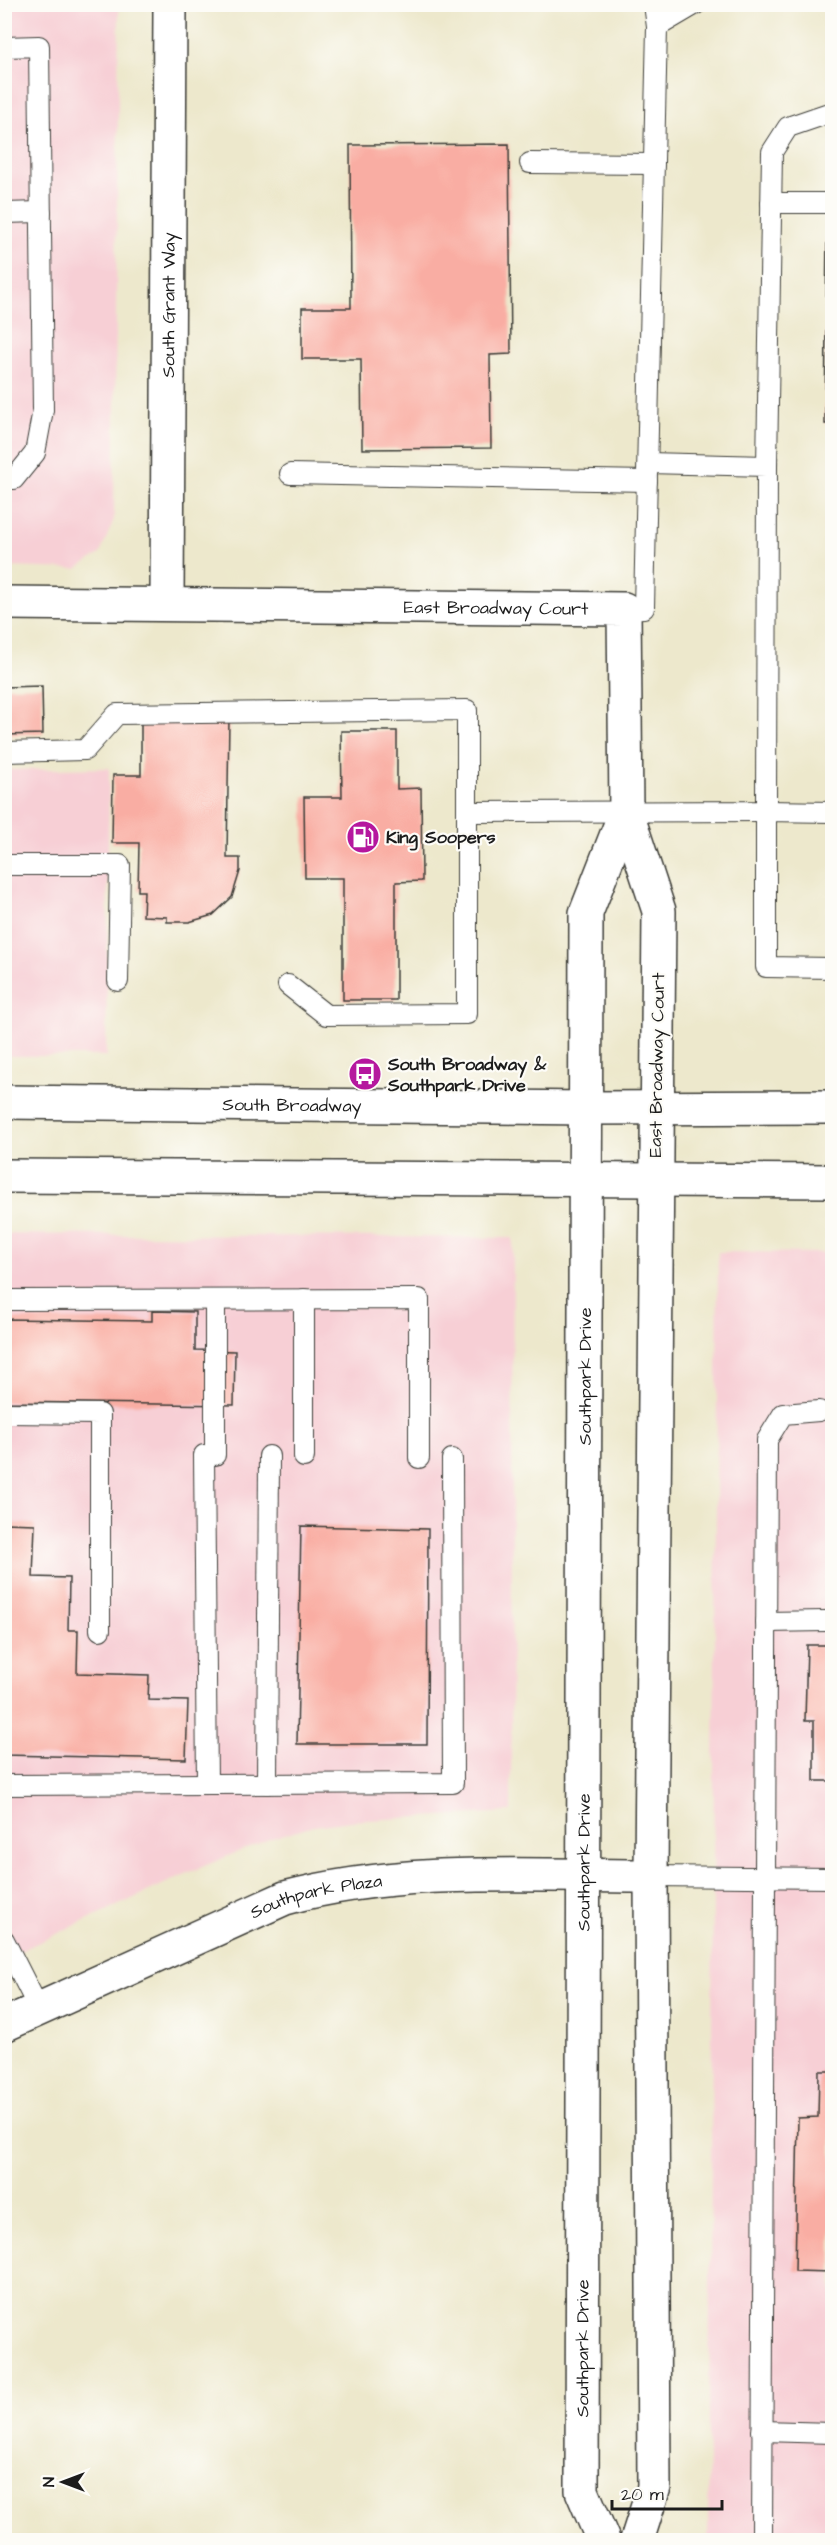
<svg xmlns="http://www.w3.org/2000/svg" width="837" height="2545" font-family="'Architects Daughter',sans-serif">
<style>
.built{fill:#f7cfd5}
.building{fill:#f9ada3}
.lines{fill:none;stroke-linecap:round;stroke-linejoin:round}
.lane-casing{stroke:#3b3b36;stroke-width:22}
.street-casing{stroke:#3b3b36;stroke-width:36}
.primary-casing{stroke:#3b3b36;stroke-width:36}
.lane{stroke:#fff;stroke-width:20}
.street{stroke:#fff;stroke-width:33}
.primary{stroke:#fff;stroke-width:33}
.labels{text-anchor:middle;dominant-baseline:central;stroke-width:4.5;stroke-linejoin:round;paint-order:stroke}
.street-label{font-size:18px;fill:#1c1c1c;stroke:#fdfcf7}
.poi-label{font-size:18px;font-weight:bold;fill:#1c1c1c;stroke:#fdfcf7;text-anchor:start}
</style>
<rect width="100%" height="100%" fill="#fdfcf7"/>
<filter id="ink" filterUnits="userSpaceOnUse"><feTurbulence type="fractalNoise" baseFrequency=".0167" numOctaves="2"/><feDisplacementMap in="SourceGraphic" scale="12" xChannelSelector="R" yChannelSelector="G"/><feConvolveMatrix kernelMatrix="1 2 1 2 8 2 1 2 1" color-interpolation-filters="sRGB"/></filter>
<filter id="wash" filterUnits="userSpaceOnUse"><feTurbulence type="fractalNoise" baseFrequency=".008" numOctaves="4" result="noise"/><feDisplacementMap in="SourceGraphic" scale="24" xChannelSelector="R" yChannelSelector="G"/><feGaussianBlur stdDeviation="1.35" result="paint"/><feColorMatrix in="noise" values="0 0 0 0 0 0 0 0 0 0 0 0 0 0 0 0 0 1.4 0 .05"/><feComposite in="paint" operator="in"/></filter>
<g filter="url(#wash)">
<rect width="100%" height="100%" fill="#ede8cc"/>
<g class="built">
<polygon points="5,5 119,5 114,519 100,554 76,569 5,567"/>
<polygon points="109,768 106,1056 5,1056 4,770"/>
<polygon points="4,1234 513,1238 511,1812 351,1821 307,1827 269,1839 190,1872 5,1958"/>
<polygon points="718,1252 832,1253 832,2540 708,2540"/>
</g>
<g id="blocks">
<g class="building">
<polygon points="509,144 511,354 490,355 491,448 362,449 361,359 302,359 302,308 351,308 350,145"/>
<polygon points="827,225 832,225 832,424 825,424"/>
<polygon points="42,686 43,734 4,735 4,687"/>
<polygon points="141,717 229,718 227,858 240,858 240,871 232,897 213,915 189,922 167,922 167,917 143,916 144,891 138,891 139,843 112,843 113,775 141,775"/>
<polygon points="341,731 397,731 397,789 421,788 422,881 396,882 396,1000 343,1000 343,878 305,878 304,797 342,797"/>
<polygon points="829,1286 832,1286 832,1380 830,1380"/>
<polygon points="152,1311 195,1312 195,1350 235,1351 234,1405 4,1402 4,1319 152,1321"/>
<polygon points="4,1523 35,1524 33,1577 69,1578 68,1630 78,1630 77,1673 149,1675 148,1700 188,1701 186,1759 4,1755"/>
<polygon points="301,1526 428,1529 427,1744 297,1744"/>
<polygon points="807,1645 832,1645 832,1781 814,1781 814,1721 805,1721"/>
<polygon points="819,2071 832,2071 832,2272 795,2271 798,2118 818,2117"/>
</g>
</g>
</g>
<g filter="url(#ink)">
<use href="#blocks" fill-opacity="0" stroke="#3b3b36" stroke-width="1.5"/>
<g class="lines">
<defs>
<g id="lane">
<polyline points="654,4 657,27"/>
<polyline points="4,47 39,46 43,410 35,453 14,479 4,479"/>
<polyline points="530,163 654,164"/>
<polyline points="771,203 832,203"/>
<polyline points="4,213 41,212"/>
<polyline points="767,466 772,152 788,127 826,114 832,114"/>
<polyline points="290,474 647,481"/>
<polyline points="624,609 644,608 657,27 696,4"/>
<polyline points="4,752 85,750 117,714 467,710 467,1014 326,1015 288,985"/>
<polyline points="467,812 766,811 767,466 648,463"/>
<polyline points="832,812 766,811 766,967 832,968"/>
<polyline points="4,865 120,865 118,981"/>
<polyline points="4,1300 419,1299 419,1458"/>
<polyline points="215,1300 215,1455"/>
<polyline points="4,1413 100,1414 100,1630"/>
<polyline points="204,1455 207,1784"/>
<polyline points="304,1457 304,1299"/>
<polyline points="766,1622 826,1621"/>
<polyline points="267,1784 269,1456"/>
<polyline points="4,1785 453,1783 452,1459"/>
<polyline points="651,1876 832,1878"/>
<polyline points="4,1940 39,2009"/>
<polyline points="762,2431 832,2433"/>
<polyline points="762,2540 767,1440 783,1414 819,1411"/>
</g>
<g id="street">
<path id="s1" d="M4 603 624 609 626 811 659 911 651 1876 654 2487 637 2540"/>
<path id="s2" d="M167 603 170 4"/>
<path id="s3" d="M4 2025 285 1898C404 1866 529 1876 651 1876"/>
<path id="s4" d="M603 2540 582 2491 586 913 626 811"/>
</g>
<g id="primary">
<path id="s5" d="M4 1102 586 1108 832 1107"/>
<polyline points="4,1176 832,1181"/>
</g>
</defs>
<use href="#lane" class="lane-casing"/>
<use href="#street" class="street-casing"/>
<use href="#primary" class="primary-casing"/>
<use href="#lane" class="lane"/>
<use href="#street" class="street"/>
<use href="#primary" class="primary"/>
</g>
</g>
<defs>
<symbol id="fuel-disc" viewBox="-11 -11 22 22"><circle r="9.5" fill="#b5179e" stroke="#fdfcf7"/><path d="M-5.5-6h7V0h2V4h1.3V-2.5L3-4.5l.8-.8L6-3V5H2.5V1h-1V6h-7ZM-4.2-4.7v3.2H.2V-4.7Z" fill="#fff"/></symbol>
<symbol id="bus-disc" viewBox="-11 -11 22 22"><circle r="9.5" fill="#b5179e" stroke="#fdfcf7"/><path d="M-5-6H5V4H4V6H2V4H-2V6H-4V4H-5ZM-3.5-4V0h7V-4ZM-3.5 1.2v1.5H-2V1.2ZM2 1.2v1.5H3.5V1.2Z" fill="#fff"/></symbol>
</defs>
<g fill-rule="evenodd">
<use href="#fuel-disc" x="344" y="818" width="38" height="38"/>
<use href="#bus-disc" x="346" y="1055" width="38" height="38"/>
</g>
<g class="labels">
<g class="street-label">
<text stroke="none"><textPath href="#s2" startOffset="298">South Grant Way</textPath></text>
<text stroke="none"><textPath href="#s1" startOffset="492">East Broadway Court</textPath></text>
<text transform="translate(657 1065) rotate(-89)">East Broadway Court</text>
<text stroke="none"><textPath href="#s5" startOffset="288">South Broadway</textPath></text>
<text stroke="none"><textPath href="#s4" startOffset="1168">Southpark Drive</textPath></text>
<text stroke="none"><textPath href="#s4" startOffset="682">Southpark Drive</textPath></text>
<text stroke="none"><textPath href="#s3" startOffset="339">Southpark Plaza</textPath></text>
<text stroke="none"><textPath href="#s4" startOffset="196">Southpark Drive</textPath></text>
</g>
<g class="poi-label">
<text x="386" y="837">King Soopers</text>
<text x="388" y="1064">South Broadway &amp;<tspan x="388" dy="21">Southpark Drive</tspan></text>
</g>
</g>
<rect width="837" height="2545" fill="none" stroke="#fdfcf7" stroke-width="24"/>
<g transform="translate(63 2482) rotate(270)" stroke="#fdfcf7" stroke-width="4.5" paint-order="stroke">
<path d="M0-4.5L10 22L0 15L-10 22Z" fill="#1c1c1c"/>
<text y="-9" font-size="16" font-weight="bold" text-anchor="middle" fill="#1c1c1c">N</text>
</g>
<path d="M612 2500v9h110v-9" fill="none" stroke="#1c1c1c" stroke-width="3"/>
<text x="621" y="2500" font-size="18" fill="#1c1c1c" stroke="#fdfcf7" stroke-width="4.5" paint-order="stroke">20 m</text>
</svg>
